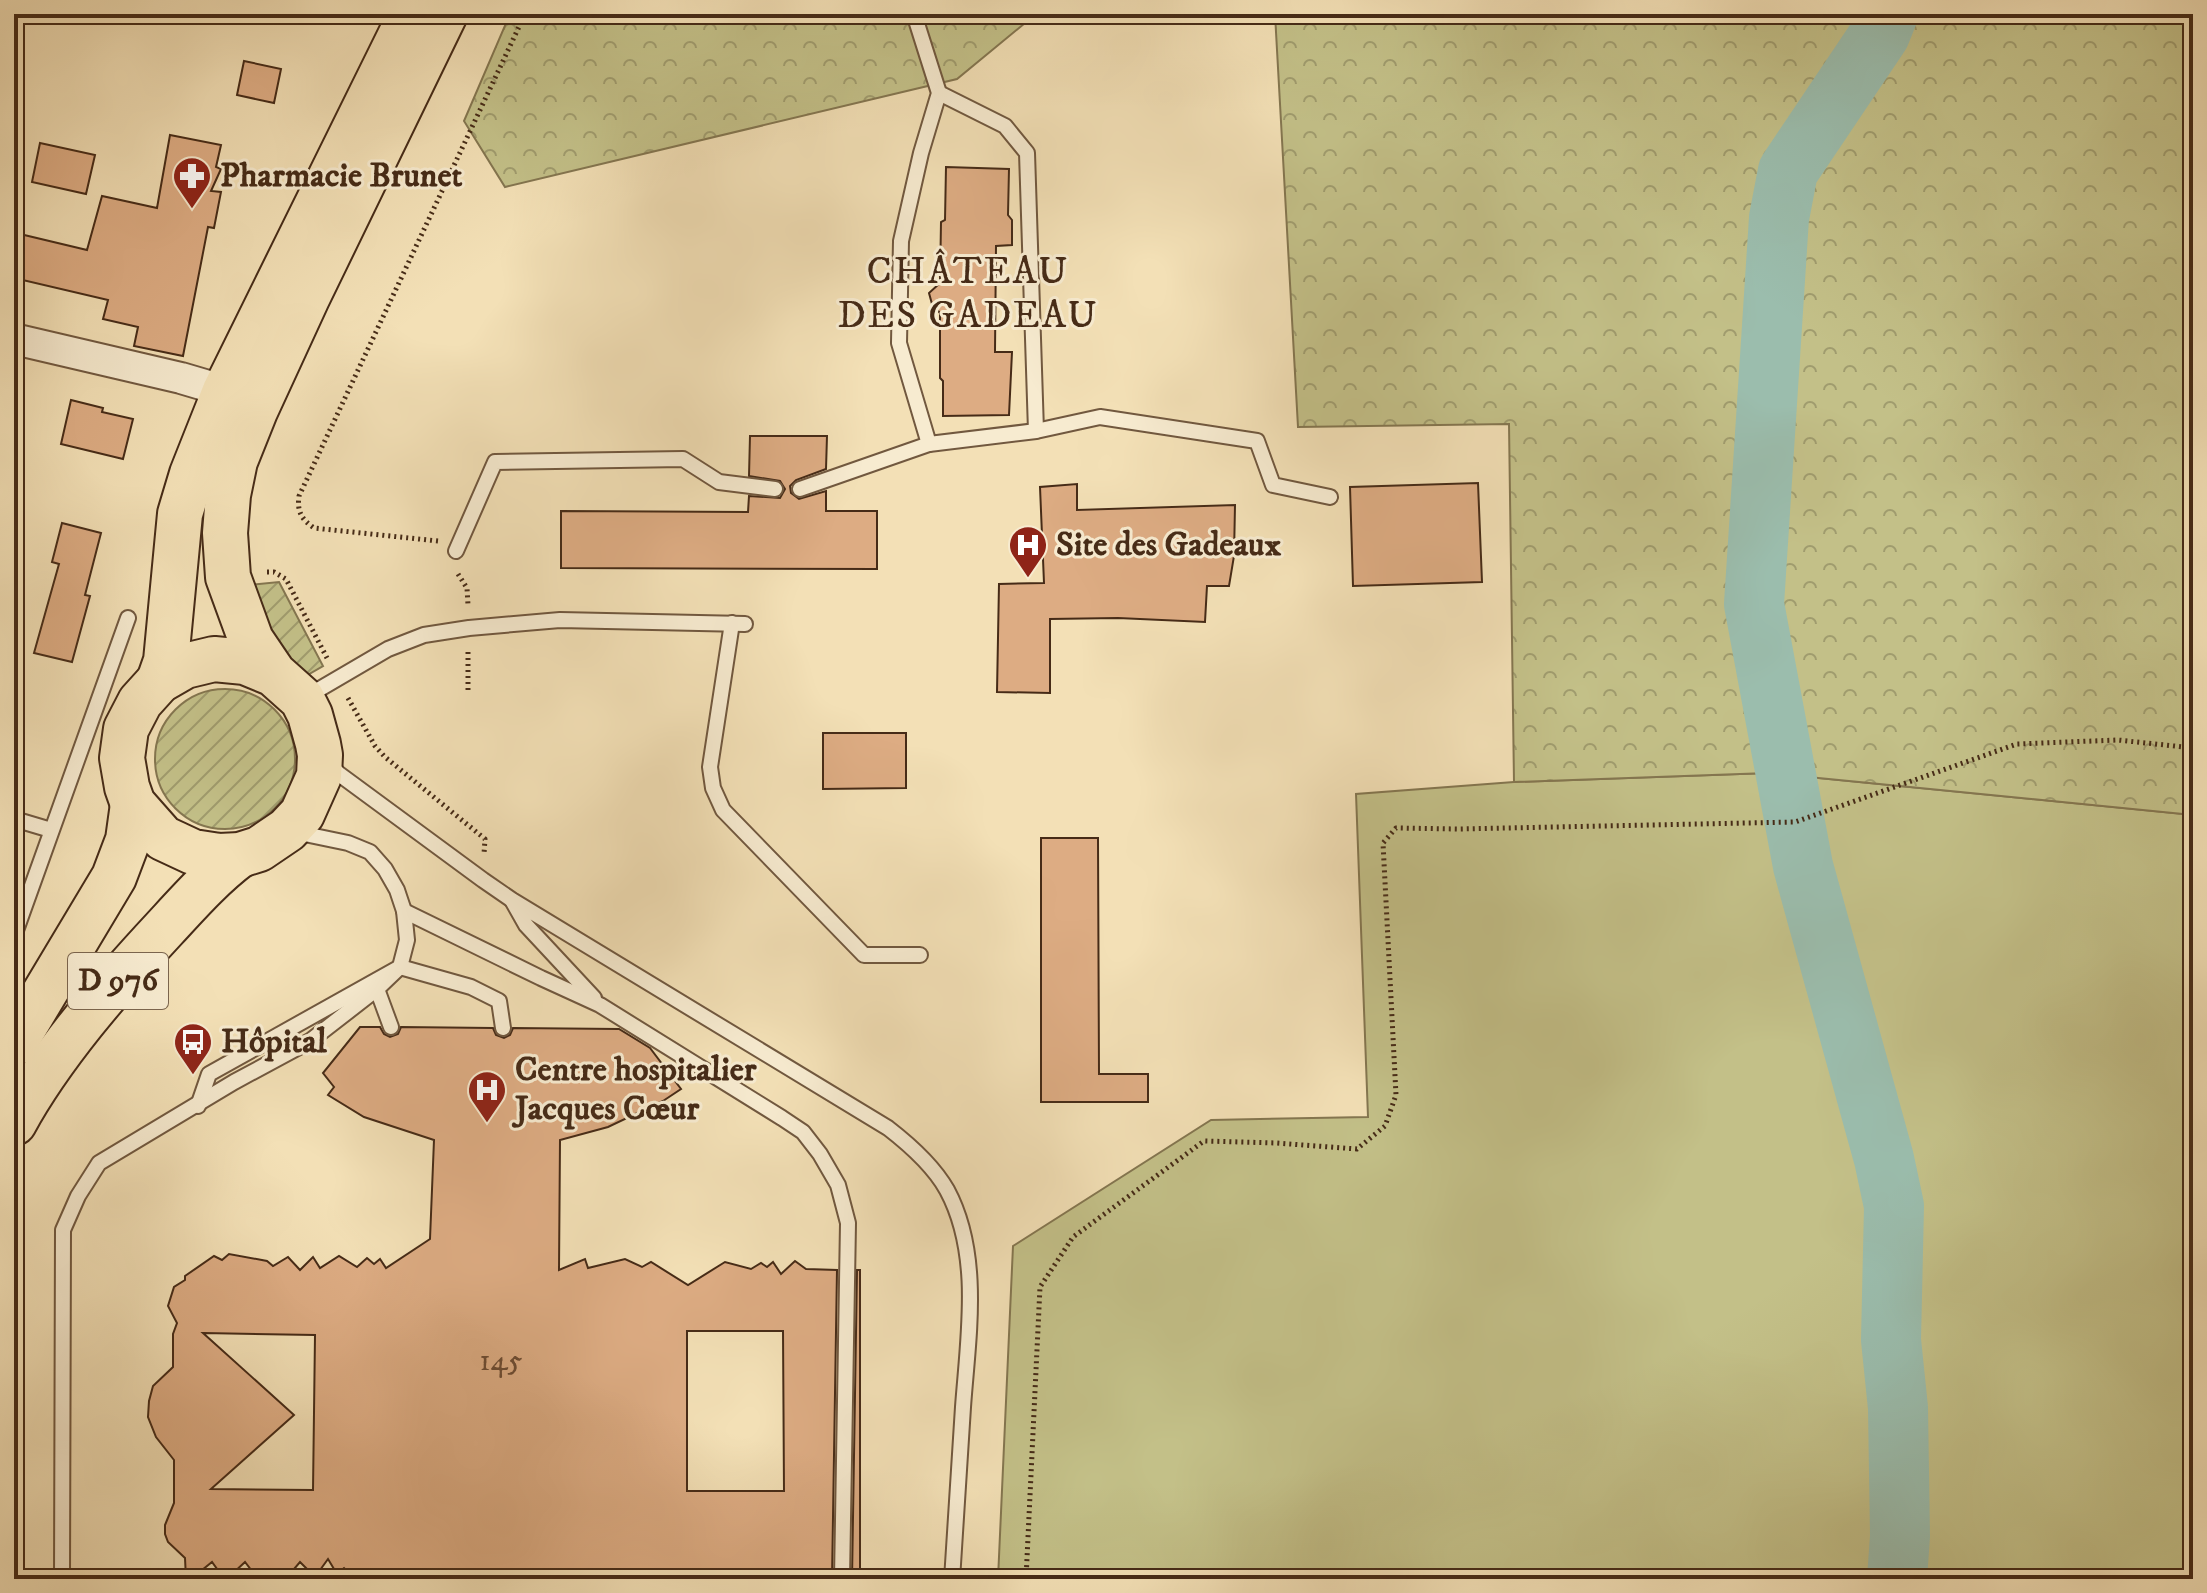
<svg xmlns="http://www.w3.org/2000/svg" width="2207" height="1593" font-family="'IM FELL DW Pica',serif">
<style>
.green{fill:#c3c088;stroke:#847650;stroke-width:2}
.forest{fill:url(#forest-crowns);stroke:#847650;stroke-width:2}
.garden{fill:url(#garden-furrows);stroke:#847650;stroke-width:2}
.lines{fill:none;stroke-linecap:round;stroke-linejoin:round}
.river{stroke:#9bbdad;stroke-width:60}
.building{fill:#ddac83;stroke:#462b17;stroke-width:2;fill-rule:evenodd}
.lane-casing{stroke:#71583f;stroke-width:18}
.street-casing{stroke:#71583f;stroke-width:34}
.primary-casing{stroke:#462b17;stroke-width:48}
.path{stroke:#462b17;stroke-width:5;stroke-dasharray:2 4;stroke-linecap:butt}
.lane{stroke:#f7ebd0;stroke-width:14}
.street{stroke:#f7ebd0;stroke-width:30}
.primary{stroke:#f3e0b6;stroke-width:44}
.labels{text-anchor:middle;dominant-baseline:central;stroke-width:6;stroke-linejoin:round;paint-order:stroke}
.number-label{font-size:30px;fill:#6c4b32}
.shield{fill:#f7ebd0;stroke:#7b654e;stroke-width:2}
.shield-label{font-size:32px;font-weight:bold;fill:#462b17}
.poi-label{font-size:34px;font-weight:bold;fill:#462b17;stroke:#f7ebd0;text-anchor:start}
.quarter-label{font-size:38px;letter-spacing:2px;fill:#462b17;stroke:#f7ebd0}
</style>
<defs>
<pattern id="forest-crowns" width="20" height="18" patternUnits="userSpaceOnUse" patternTransform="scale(2)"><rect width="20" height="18" fill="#c3c088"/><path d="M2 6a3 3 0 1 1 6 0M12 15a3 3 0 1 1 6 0" fill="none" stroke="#a09c6e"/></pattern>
<pattern id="garden-furrows" width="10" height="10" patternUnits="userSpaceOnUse" patternTransform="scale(2)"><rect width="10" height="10" fill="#c3c088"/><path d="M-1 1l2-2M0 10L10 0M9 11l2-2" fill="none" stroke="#a09c6e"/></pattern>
</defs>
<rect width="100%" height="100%" fill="#f3e0b6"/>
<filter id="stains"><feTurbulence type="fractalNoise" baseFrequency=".0025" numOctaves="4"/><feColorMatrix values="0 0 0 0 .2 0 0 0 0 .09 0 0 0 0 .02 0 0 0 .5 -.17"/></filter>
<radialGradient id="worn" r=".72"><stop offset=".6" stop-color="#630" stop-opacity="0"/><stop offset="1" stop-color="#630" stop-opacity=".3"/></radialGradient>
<polygon class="green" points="1768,773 2193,815 2193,1579 998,1579 1013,1246 1211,1120 1368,1117 1356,794 1514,782"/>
<g class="forest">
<polygon points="510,14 1036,14 957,79 505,187 464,121"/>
<polygon points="1275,14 2193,14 2193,815 1768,773 1514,782 1509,424 1298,427"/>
</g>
<g class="garden">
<polygon points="279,582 323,666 304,677 276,649 248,585"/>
<circle cx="225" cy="759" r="70"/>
</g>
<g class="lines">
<polyline class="river" points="1888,14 1880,34 1788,171 1779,218 1754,604 1803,866 1884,1159 1894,1206 1891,1340 1898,1408 1900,1536 1897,1579"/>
</g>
<g class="building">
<polygon points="244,61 281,69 274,103 237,95"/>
<polygon points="170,135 221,145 216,167 221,169 211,191 221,192 214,228 208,227 183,356 134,346 138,327 103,319 108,300 14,278 14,260 20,234 87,250 102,196 157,208"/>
<polygon points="40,143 95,155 86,194 32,182"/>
<polygon points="946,167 1009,169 1008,215 1012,220 1012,245 996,246 995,352 1012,352 1009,415 943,416 943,381 940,378 940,313 932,304 929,293 940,283 941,222 945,220"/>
<polygon points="71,400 103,408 102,412 133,419 123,459 61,444"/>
<polygon points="750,436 827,436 826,469 796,480 790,486 791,493 799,499 826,491 826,511 877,511 877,569 561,568 561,511 748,512 749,496 780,498 785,489 780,481 749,476"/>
<polygon points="1478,483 1482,582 1353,586 1350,487"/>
<polygon points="1077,484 1077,510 1235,505 1234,556 1229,586 1207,586 1205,622 1118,618 1050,619 1050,693 997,692 999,584 1044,583 1040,487"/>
<polygon points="62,523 101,533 85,595 90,596 72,662 34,653 59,564 52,562"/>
<polygon points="823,733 906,733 906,788 823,789"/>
<polygon points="1041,838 1098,838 1099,1074 1148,1074 1148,1102 1041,1102"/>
<path d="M360 1027H380L384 1034 390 1037 398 1034 401 1027 493 1028 496 1035 504 1038 510 1035 513 1028 619 1029 650 1048 681 1089 663 1101 608 1127 560 1140 559 1270 585 1259 588 1268 625 1259 642 1267 651 1262 688 1285 725 1262 751 1269 761 1263 767 1267 773 1262 781 1274 795 1261 806 1269 837 1270 832 1579H749V1573H670V1579H474L425 1569 418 1574 394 1569 381 1579H355L344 1568 337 1574 328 1559 315 1577 300 1562 289 1575 279 1569 252 1571 245 1562 231 1575 227 1570 220 1573 212 1562 191 1579H186L185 1558 168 1542 165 1534V1525L174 1503V1460L156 1437 148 1417 149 1401 153 1386 173 1367V1334L177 1323 168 1306 174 1287 185 1280V1276L214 1256 222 1260 229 1254 267 1261 273 1266 288 1257 300 1270 313 1257 320 1268 339 1256 357 1267 367 1258 374 1264 380 1259 386 1268 430 1239 434 1140 364 1117 328 1095 334 1087 323 1073ZM687 1331H783L784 1491H687ZM203 1333 315 1335 313 1490 211 1489 294 1415Z"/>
<polygon points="857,1270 860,1270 860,1579 852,1579"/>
</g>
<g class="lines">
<defs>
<g id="lane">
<polyline points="914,14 939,93 921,153 901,241 899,343 929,444 1036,431 1100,417 1257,441 1273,485 1330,497"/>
<polyline points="939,93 1005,126 1027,153 1036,431"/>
<polyline points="800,489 929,444"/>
<polyline points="456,551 495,462 683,459 719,482 775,489"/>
<polyline points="732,623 710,767 713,788 723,810 864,955 920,955"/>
<polyline points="306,697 388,649 424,635 469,628 560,620 745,624"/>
<path d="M328 763 339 774 483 880 512 900 888 1128C910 1145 933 1165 947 1190 982 1255 968 1337 963 1407 959 1465 956 1522 952 1579"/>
<polyline points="14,819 51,830"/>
<polyline points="513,902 526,925 594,998"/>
<polyline points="404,911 541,978 600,1005 782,1118 803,1132 820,1154 838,1185 848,1223 842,1579"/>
<polyline points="14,936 128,618"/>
<polyline points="377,989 391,1027"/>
<polyline points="198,1106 209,1074 400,967 471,987 499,1001 503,1028"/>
<polyline points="62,1579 63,1230 78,1196 99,1163 234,1082 310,1041 377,989 400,967 407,940 404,911 397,890 385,869 370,852 348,843 295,832"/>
</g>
<polyline id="street" points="14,339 181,378 225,391"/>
<g id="primary">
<polyline points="274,674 245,662 214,659 185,666 159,681 140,702 126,729 122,758 127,787 133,804 163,838 193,852 219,856 240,855 259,849 287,830 302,814 319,776 320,755 318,744 310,715 302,699 274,674 251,640 228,577 225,533 228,495 235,461 255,411 307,298 445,14"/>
<polyline points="159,681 166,661 180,514 192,474 225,391 411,14"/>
<polyline points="14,1044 114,877 128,840 133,804"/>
<path d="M14 1123C51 1055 112 985 165 928 189 902 212 876 240 855"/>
</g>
</defs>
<use href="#lane" class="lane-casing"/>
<use href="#street" class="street-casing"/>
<use href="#primary" class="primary-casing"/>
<g class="path">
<path d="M438 541 314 528C301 519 297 511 299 496L525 14"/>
<polyline points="267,572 274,572 286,579 327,658"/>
<polyline points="458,574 467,588 468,605"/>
<polyline points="468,690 468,651"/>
<polyline points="348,698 375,746 385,757 485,839 484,854"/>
<polyline points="1026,1579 1040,1287 1073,1237 1204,1141 1276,1143 1357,1149 1385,1126 1396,1095 1383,843 1396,828 1458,829 1795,822 2017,744 2118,740 2193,748"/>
</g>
<use href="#lane" class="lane"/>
<use href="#street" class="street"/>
<use href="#primary" class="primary"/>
</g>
<defs>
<symbol id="pharmacy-pin" viewBox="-11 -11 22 30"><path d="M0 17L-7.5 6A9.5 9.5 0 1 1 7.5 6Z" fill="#8f2418" stroke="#f7ebd0"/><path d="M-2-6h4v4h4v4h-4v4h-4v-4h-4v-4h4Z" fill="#fff"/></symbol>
<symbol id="hospital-pin" viewBox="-11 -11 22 30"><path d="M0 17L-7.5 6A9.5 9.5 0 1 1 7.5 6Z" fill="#8f2418" stroke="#f7ebd0"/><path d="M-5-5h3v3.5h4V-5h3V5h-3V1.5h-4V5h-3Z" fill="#fff"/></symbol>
<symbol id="bus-pin" viewBox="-11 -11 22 30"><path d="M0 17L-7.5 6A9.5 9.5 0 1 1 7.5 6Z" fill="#8f2418" stroke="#f7ebd0"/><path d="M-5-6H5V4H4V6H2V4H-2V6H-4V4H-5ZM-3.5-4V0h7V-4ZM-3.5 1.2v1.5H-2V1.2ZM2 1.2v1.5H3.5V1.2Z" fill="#fff"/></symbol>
</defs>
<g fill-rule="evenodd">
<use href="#pharmacy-pin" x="170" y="154" width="44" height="60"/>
<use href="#hospital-pin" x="1006" y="523" width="44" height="60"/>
<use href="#bus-pin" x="171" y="1020" width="44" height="60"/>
<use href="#hospital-pin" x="465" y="1068" width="44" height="60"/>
</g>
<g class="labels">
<g class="number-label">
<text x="501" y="1361">145</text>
</g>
<rect class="shield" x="68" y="953" width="100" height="56" rx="6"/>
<g class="shield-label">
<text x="118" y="981">D 976</text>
</g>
<g class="poi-label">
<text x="220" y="176">Pharmacie Brunet</text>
<text x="1056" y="545">Site des Gadeaux</text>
<text x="221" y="1042">Hôpital</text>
<text x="515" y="1070">Centre hospitalier<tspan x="515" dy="39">Jacques Cœur</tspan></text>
</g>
<g class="quarter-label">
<text x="968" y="272">CHÂTEAU<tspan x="968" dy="44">DES GADEAU</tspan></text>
</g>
</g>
<rect width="2207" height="1593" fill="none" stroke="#f3e0b6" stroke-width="48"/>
<rect x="16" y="16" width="2175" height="1561" fill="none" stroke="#462b17" stroke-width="4"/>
<rect x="24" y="24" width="2159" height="1545" fill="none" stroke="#462b17" stroke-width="2"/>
<rect width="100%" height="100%" filter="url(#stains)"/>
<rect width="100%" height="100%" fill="url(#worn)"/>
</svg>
